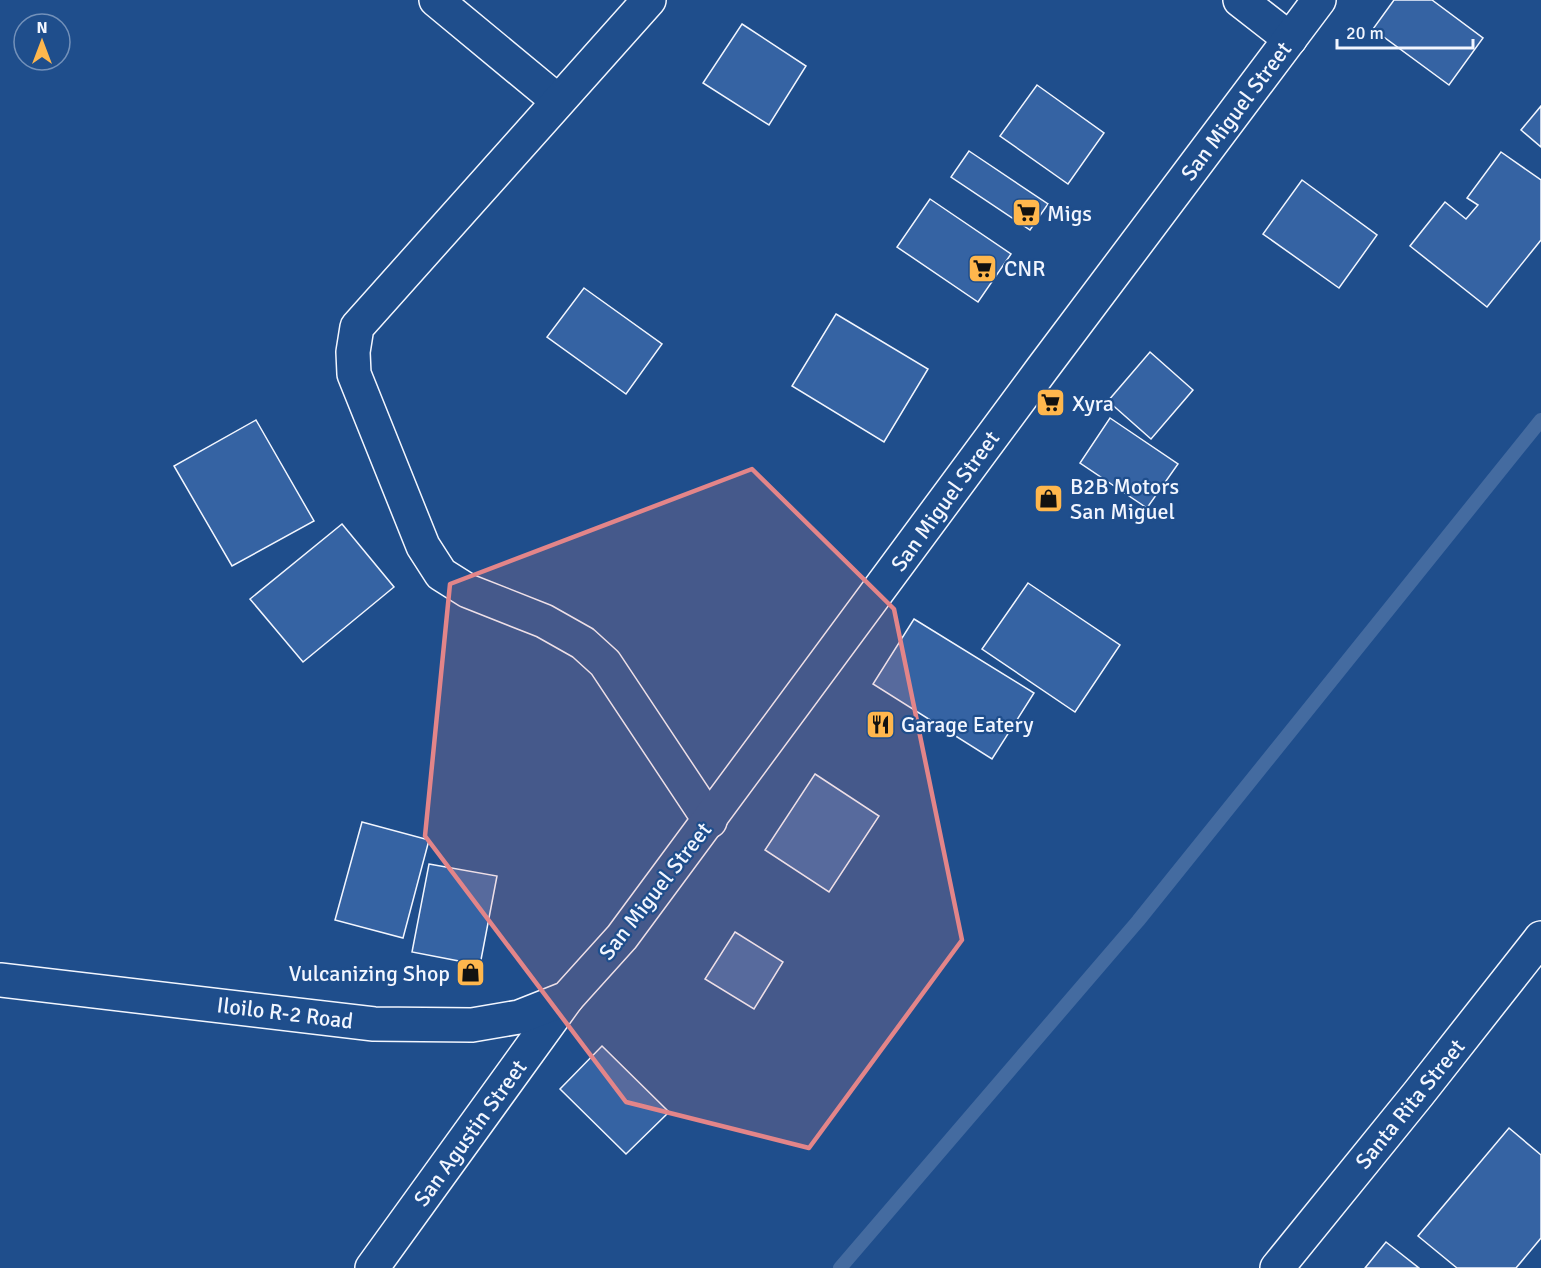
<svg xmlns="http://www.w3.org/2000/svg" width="1541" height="1268" font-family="Signika,sans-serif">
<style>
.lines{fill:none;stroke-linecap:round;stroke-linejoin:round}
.stream{stroke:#446ba0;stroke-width:14}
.building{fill:#3563a3;stroke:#f2f6ff;stroke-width:1.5}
.minor-casing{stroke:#f2f6ff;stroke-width:36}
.tertiary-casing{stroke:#f2f6ff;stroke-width:36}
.secondary-casing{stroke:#f2f6ff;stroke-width:36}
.minor{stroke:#1f4e8c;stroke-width:33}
.tertiary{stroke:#1f4e8c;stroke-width:33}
.secondary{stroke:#1f4e8c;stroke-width:33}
.marked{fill:#e38589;fill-opacity:0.2;stroke:#e38589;stroke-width:4.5;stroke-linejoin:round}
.labels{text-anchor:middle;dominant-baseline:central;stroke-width:4.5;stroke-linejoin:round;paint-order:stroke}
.street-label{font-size:22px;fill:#f2f6ff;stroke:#1f4e8c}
.poi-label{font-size:22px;fill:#f2f6ff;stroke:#1f4e8c;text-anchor:start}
</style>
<rect width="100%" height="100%" fill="#1f4e8c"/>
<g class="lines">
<polyline class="stream" points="840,1268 1138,921 1541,420"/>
</g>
<g class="building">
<polygon points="1394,0 1432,0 1483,38 1449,85 1373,29"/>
<polygon points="742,24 806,66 769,125 703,83"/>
<polygon points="1037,85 1104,133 1068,184 1000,136"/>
<polygon points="1541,106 1541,147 1521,130"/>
<polygon points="969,151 1048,204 1030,230 951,177"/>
<polygon points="1501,152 1541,180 1541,240 1487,307 1410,246 1445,202 1466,219 1478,205 1467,198"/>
<polygon points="1302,180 1377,235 1339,288 1263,234"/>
<polygon points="930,199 1011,254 978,302 897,247"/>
<polygon points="584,288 662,344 626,394 547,337"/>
<polygon points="836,314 928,369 884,442 792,386"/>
<polygon points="1150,352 1193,390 1151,439 1108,401"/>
<polygon points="1110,418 1178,464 1147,508 1080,463"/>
<polygon points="256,420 314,521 232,566 174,466"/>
<polygon points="342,524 394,587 303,662 250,599"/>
<polygon points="1028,583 1120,645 1075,712 982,649"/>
<polygon points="914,619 1034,693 992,759 873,684"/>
<polygon points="815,774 879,816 829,892 765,850"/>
<polygon points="362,822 429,840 403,938 335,920"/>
<polygon points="429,864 497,876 480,965 412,952"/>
<polygon points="735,932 783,962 754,1009 705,979"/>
<polygon points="602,1046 669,1112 626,1154 560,1089"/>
<polygon points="1509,1128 1541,1155 1541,1238 1516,1268 1457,1268 1418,1236"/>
<polygon points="1386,1242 1419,1268 1365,1268"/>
</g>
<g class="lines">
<defs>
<g id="minor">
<polyline points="436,0 558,101"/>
<polyline points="649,0 357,327 353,352 354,374 423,546 441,574 468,591 544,621 583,643 605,663 710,821"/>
<polyline points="1240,0 1290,39"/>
<polyline points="1277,1268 1419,1093 1541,938"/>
</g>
<polyline id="tertiary" points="372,1268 567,998"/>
<polyline id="secondary" points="0,980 374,1024 472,1025 519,1017 567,998 622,937 1042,369 1319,0"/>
</defs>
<use href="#minor" class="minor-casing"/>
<use href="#tertiary" class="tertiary-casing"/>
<use href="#secondary" class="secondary-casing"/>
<use href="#minor" class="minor"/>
<use href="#tertiary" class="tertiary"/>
<use href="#secondary" class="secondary"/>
</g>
<path class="marked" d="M752 469 894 609 962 940 809 1148 626 1102 425 836 450 584Z"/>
<defs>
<symbol id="supermarket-square" viewBox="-11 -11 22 22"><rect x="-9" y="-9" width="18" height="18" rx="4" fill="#ffb74d" stroke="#1f4e8c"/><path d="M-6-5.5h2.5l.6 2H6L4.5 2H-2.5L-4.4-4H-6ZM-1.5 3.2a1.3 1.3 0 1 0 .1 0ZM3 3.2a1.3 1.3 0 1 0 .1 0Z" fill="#111"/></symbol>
<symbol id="shop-square" viewBox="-11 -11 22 22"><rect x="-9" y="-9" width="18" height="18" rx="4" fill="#ffb74d" stroke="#1f4e8c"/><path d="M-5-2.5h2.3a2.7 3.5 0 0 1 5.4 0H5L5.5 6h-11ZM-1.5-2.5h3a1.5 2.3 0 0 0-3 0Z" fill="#111"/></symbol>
<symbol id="restaurant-square" viewBox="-11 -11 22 22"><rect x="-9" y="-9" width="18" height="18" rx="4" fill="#ffb74d" stroke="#1f4e8c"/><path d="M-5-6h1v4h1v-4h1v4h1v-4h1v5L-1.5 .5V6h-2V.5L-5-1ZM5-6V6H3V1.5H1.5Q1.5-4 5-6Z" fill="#111"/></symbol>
</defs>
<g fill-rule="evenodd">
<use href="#supermarket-square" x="1010" y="196" width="33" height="33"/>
<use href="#supermarket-square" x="966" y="252" width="33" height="33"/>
<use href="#supermarket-square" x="1034" y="386" width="33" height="33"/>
<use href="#shop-square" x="1032" y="482" width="33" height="33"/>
<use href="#restaurant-square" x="864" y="708" width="33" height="33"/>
<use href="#shop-square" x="454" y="956" width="33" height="33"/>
</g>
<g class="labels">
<g class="street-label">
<text transform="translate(1236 111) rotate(-53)">San Miguel Street</text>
<text transform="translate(945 501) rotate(-54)">San Miguel Street</text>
<text transform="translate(655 891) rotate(-52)">San Miguel Street</text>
<text transform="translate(285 1013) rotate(7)">Iloilo R-2 Road</text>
<text transform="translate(1410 1104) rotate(-51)">Santa Rita Street</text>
<text transform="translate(470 1133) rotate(-54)">San Agustin Street</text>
</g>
<g class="poi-label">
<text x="1047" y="213">Migs</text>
<text x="1004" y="268">CNR</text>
<text x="1072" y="403">Xyra</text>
<text x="1070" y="486">B2B Motors<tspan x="1070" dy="25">San Miguel</tspan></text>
<text x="901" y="724">Garage Eatery</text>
<text x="450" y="973" text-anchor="end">Vulcanizing Shop</text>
</g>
</g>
<g transform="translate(42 42)"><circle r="28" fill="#1f4e8c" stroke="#7391ba" stroke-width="1.5"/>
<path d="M0-4.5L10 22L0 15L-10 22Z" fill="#ffb74d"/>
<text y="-9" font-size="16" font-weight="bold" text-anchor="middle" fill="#f2f6ff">N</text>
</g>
<path d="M1337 39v9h136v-9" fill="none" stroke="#f2f6ff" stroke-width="3"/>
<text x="1346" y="39" font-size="18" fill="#f2f6ff" stroke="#1f4e8c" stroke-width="4.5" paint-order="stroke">20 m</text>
</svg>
